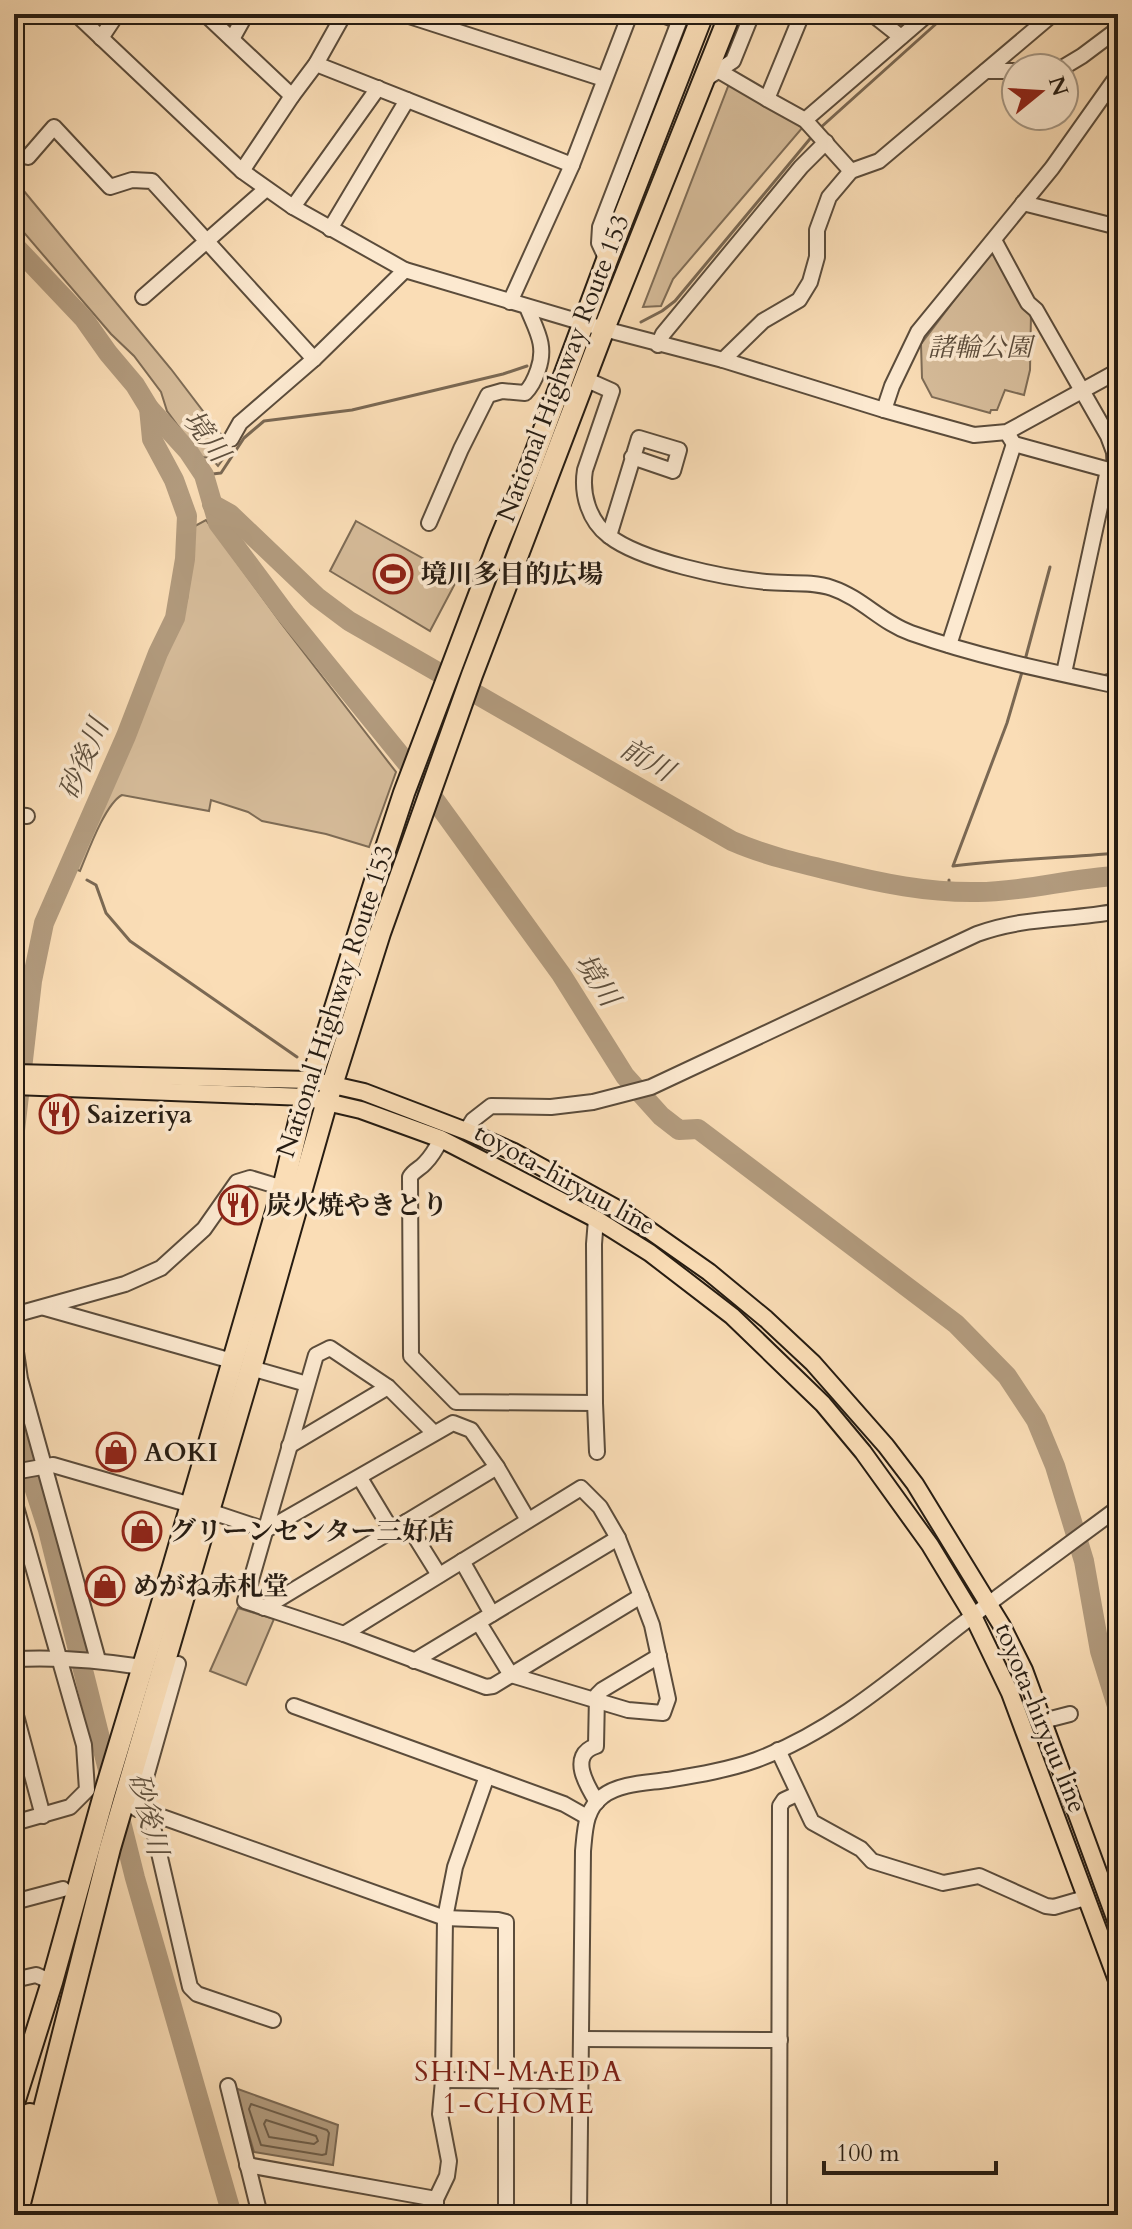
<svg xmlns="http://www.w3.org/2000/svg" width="1132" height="2229" font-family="Cardo,'Noto Serif JP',serif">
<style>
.green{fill:#d6bc9a;stroke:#7e6c56;stroke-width:2}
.water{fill:#b29b7e;stroke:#7a6853;stroke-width:2}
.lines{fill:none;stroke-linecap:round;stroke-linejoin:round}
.shore{stroke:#6c5c48;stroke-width:2}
.stream{stroke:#7a6853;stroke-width:3}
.river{stroke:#b29b7e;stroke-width:20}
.minor-casing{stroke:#5b4c3b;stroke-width:18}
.major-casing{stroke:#261c12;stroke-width:20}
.highway-casing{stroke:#261c12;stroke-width:24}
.minor{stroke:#fce9d0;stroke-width:14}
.major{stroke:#faddb6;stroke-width:16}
.highway{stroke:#faddb6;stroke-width:20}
.labels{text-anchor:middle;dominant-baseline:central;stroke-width:7;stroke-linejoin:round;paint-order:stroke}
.park-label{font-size:26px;font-style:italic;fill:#5b4c3b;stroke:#fce9d0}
.street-label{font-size:26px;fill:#261c12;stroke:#fce9d0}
.poi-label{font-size:26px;font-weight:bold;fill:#261c12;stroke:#fce9d0;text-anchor:start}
.water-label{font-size:28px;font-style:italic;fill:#5e4f3d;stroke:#fce9d0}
.neighbourhood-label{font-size:28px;letter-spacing:2px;fill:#7a1f14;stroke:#fce9d0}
</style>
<rect width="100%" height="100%" fill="#faddb6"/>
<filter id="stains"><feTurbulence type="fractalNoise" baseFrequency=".0025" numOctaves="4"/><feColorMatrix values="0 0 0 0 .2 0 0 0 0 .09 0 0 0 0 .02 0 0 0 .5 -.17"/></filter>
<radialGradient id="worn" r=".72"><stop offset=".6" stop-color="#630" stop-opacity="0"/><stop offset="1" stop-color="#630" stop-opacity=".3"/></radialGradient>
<g class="green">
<polygon points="729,84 803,127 673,279 661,306 643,307"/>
<polygon points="14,179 171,369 219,432 233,446 218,466 211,458 201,457 167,411 161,392 134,356 111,334 14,221"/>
<polygon points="994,248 1031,314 1030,370 1024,395 1005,390 997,410 991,410 990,413 932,397 922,378 921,344"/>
<path d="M206 520 281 623 396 772 369 847 326 834 262 821 248 812 211 800 209 811 122 795C105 804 88 852 80 871L75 869 187 600 195 526Z"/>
<polygon points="356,521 458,578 430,631 330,571"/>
<polygon points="238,1608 274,1619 246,1685 210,1671"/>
</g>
<polygon class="water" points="235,2088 338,2125 333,2165 254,2152"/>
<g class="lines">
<g class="shore">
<polygon points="251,2104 327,2130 329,2133 326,2154 322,2155 261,2145 249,2109"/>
<polygon points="266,2120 316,2136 318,2141 314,2144 269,2137 264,2124"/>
</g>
<g class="stream">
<polyline points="819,129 947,14"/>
<polyline points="641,322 662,311 675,301 814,134"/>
<polyline points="204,475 221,473 244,438 264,421 352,410 503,374 527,366"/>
<polyline points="1025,660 1050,567"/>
<path d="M1022 672 1007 723 953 866C1008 859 1063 858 1118 853"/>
<polyline points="1103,676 1118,671"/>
<polyline points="87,880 96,885 106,913 130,941 297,1057"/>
<polyline points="949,891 949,880"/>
</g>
<g class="river">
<polyline points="14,245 84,319 108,353 135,385 149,408 188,451 204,475 218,523 285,613 419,778 561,974 625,1076 661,1116 679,1130 698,1129 956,1324 1007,1376 1036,1420 1055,1466 1084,1561 1100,1651 1118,1709"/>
<path d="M212 504 230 514 317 597 349 621 732 841C764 855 798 863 832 871 880 883 928 893 978 892 1025 892 1071 878 1118 876"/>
<polyline points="14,1139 32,981 44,923 126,736 158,653 175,618 185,559 187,516 174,480 152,439 149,408"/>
<polyline points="14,1426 48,1530 135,1878 232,2215"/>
</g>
<defs>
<g id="minor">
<polyline points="76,14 242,171 293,207 405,270 604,329 723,360 884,410 974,435 1007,432 1118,371"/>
<polyline points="205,14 292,96"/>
<polyline points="403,14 604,79"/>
<polyline points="660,14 679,21"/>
<polyline points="802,14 767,99 805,120 851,171"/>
<polyline points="872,14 901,37"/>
<polyline points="101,38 117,14"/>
<polyline points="232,39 246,14"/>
<polyline points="316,64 572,165"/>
<polyline points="1062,68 1082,56 1118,29"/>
<polyline points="719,71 767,99"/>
<polyline points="986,71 1016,71"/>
<polyline points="704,80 733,61 752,14"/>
<polyline points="805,120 928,14"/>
<polyline points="28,157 54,127 110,187 132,180 152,181 314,359"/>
<polyline points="242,171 292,96 316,64 344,14"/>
<polyline points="1023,203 1118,227"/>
<polyline points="293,207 378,88"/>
<polyline points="330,229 407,100"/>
<polyline points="994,240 1028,303 1036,310 1108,436 1114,452 1115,472"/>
<polyline points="607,260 599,243 600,227 682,14"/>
<polyline points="143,297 266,189"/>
<polyline points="510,302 572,165 630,14"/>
<polyline points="658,345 663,334 801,167 826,142"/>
<polyline points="723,360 763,321 799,300 810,282 817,257 817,230 829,197 851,171 879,161 1053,14"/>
<path d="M585 379 612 391 585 470C581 494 589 521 609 536 641 561 725 578 766 582 787 584 812 581 832 588 862 598 882 623 911 633 979 657 1048 671 1118 686"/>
<polyline points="884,410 892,386 918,332 1052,168 1113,82 1118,79"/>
<polyline points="1009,436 1014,444 1116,472"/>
<polyline points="231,439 240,423 314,359 405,270"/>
<path d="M429 523 461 449 488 395 502 391 525 393C532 386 535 379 538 370 547 345 536 330 527 307"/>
<polyline points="609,536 639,438 679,450 673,471 632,457"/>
<polyline points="949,645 1014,444"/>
<polyline points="1064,673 1108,470"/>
<polyline points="14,815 27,816"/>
<path d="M466 1131 473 1120 491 1106 551 1107 593 1102 651 1087 977 934C1026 916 1069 921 1118 911"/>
<path d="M441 1139C437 1147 432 1156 425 1163 420 1169 414 1170 410 1177L411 1356 456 1402 595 1403"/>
<polyline points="596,1219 594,1244 595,1403 597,1452"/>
<polyline points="45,1308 232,1361"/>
<polyline points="14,1315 125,1284 161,1268 204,1229 237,1182 250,1178 283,1188"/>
<polyline points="16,1315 16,1352 20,1379 98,1660"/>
<polyline points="251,1368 307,1384"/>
<polyline points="434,1433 388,1387 330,1348 316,1355 245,1601 344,1634 486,1687 493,1686 641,1596"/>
<polyline points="289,1446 388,1387"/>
<polyline points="14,1472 53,1465 191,1505 266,1530 453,1423 471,1430 497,1467 528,1520"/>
<polyline points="360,1478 392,1531"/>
<polyline points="14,1500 84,1745 87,1790 70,1807 14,1823"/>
<polyline points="406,1522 439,1575"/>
<polyline points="462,1561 492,1614"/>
<polyline points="264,1608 497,1467"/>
<polyline points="344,1634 581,1488 600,1507 618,1538 641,1596 652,1625 668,1699 663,1713 628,1710 511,1675 479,1623"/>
<path d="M14 1659C58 1657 99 1660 142 1667"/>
<polyline points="414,1661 618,1538"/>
<polyline points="294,1706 487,1776 455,1867 445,1918 443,2080 440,2114 449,2161 447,2176 436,2199 436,2215"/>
<polyline points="14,1708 43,1816"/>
<polyline points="1043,1721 1070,1714"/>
<polyline points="778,1750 812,1822 861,1849 872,1861 943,1883 979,1876 1046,1906 1054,1907 1085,1898"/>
<polyline points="487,1776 564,1804 587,1817"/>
<path d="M597 1802C587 1786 568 1755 596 1746L597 1695 602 1690 659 1656"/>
<polyline points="123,1803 445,1918 498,1920 506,1922 506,2215"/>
<polyline points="137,1809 178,1664"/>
<polyline points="150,1814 190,1987 197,1994 273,2020"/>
<polyline points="14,1902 63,1889"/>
<polyline points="14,1980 36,1975 52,1982"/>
<polyline points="582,2039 780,2040"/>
<polyline points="443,2080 580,2081"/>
<polyline points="228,2086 260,2215"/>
<polyline points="247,2165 436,2199"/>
<path d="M579 2215 583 1851C585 1830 585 1809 603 1796 620 1783 647 1783 667 1780 697 1775 728 1770 756 1760 831 1732 891 1680 953 1631 1007 1589 1063 1549 1118 1508"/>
<polyline points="779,2215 780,1806 784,1800 797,1794"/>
</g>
<g id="major">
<polyline points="14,1073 311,1080 364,1092 466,1131 514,1152 625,1213 709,1272 766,1319 813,1363 886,1446 915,1484 1002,1626 1024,1670 1118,1926"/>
<polyline points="14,1086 305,1097 361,1110 441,1139 596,1219 650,1253 732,1316 823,1404 863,1452 930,1545 973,1616 1010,1693 1118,1983"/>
</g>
<g id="highway">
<polyline points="14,2103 52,1982 104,1795 173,1567 283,1188 305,1097 325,1040 375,881 404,793 499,542 529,470 607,260 703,14"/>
<polyline points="14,2164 30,2114"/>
<polyline points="17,2215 110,1848 251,1368 327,1101 380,933 472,675 604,329 730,14"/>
</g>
</defs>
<use href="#minor" class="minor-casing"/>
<use href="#major" class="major-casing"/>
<use href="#highway" class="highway-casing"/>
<use href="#minor" class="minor"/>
<use href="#major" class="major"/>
<use href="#highway" class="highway"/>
</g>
<defs>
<symbol id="stadium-ring" viewBox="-11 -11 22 22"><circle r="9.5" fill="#fce9d0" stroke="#8f2418" stroke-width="1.5"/><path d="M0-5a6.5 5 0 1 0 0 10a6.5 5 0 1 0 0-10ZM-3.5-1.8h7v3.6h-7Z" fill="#8f2418"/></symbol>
<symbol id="restaurant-ring" viewBox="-11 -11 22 22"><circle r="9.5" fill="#fce9d0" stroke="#8f2418" stroke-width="1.5"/><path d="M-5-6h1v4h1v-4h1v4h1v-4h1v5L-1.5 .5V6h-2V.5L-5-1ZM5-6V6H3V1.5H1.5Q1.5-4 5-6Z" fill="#8f2418"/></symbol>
<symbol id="shop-ring" viewBox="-11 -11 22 22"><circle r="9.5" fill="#fce9d0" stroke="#8f2418" stroke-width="1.5"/><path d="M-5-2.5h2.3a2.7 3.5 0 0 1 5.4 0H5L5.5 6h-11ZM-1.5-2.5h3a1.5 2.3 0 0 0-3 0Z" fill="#8f2418"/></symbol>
</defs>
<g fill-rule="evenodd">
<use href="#stadium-ring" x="371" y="552" width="44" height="44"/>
<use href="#restaurant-ring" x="37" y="1092" width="44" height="44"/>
<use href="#restaurant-ring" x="216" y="1183" width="44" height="44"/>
<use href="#shop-ring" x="94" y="1430" width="44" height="44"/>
<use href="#shop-ring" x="120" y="1509" width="44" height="44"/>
<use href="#shop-ring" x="83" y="1564" width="44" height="44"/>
</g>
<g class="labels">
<g class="park-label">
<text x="980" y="347">諸輪公園</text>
</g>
<g class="street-label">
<text transform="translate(563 368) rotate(-69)">National Highway Route 153</text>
<text transform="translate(335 1001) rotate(-72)">National Highway Route 153</text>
<text transform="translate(565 1179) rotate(29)">toyota-hiryuu line</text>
<text transform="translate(1041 1718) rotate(68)">toyota-hiryuu line</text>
</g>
<g class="poi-label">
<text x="421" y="574">境川多目的広場</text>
<text x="87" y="1114">Saizeriya</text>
<text x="266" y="1205">炭火焼やきとり</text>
<text x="144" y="1452">AOKI</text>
<text x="170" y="1531">グリーンセンター三好店</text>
<text x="133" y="1586">めがね赤札堂</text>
</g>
<g class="water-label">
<text transform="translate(206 436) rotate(54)">境川</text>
<text transform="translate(84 759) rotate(-67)">砂後川</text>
<text transform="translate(647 760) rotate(30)">前川</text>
<text transform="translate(597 980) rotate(57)">境川</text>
<text transform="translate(148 1814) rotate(76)">砂後川</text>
</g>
<g class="neighbourhood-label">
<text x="519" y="2072">SHIN-MAEDA<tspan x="519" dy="32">1-CHOME</tspan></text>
</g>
</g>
<rect width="1132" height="2229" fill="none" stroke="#faddb6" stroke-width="48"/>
<rect x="16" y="16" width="1100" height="2197" fill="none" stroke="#261c12" stroke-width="4"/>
<rect x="24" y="24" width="1084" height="2181" fill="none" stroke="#261c12" stroke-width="2"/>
<g transform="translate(1040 92) rotate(72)"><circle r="38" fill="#fce9d0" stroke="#a69784" stroke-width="2"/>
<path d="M0-6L14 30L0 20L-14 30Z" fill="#8f2418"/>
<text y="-12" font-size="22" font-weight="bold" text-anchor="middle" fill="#261c12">N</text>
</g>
<path d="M824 2161v12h172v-12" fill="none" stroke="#261c12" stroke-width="4"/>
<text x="836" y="2161" font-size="24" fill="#261c12" stroke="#fce9d0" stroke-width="6" paint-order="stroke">100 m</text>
<rect width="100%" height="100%" filter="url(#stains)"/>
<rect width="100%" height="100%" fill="url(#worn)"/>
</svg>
